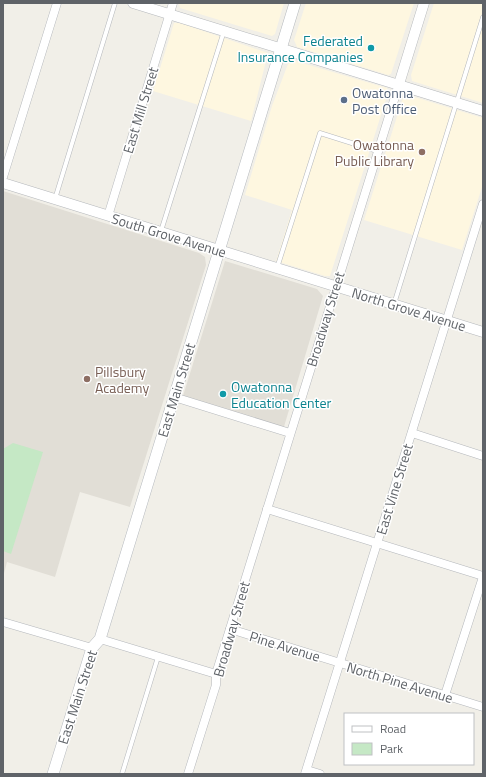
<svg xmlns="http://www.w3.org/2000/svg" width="486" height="777" font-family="'Titillium Web',sans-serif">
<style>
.commercial{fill:#fef7e0}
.education{fill:#e1ded6}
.green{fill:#c5e8c5}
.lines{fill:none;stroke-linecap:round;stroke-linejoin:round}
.service-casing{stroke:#b5b8bc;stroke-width:5}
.minor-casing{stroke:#b5b8bc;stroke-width:9}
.tertiary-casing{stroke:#b5b8bc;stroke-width:11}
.secondary-casing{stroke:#b6babf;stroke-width:12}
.service{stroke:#fff;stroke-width:4}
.minor{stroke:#fff;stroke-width:8}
.tertiary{stroke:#fff;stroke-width:10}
.secondary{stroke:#fff;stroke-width:11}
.culture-dot{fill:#0f9aa8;stroke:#fff;stroke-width:1.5}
.service-dot{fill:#5c6f8a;stroke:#fff;stroke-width:1.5}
.education-dot{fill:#8d6e63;stroke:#fff;stroke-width:1.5}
.labels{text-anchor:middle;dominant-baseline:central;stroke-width:3;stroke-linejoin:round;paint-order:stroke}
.culture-label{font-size:14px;fill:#0d838f;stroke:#fff;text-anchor:end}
.service-label{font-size:14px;fill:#4e5e75;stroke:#fff;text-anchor:start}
.street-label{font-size:14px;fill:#5f6368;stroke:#fff}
.education-label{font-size:14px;fill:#785e54;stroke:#fff;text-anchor:end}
</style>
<rect width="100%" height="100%" fill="#f1efe8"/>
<g class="commercial">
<polygon points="179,3 284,3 275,34 272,36 180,8"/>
<polygon points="306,3 414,3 391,74 388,75 297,47 294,40"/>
<polygon points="434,3 483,3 483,103 412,81 411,75"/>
<polygon points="174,23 180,23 268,53 251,121 153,91"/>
<polygon points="292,60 387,88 388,93 330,276 325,276 276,261 292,210 245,195 272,106 288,64"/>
<polygon points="408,95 483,118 483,184 462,250 364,220 401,104 403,97"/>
</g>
<g class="education">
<polygon points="3,191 199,253 205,257 206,265 130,507 80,492 55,577 7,562 3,577"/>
<polygon points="225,261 317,289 323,296 283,430 182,399"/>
</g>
<polygon class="green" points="13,443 43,452 11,554 3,551 3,449"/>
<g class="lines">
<defs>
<g id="service">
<polyline points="55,199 115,3"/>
<polyline points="161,231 224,31"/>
<polyline points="277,268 320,133 377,151"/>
<polyline points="394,304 483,17"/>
<polyline points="122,774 158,657"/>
</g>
<g id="minor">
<polyline points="3,177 57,3"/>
<polyline points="108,216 173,3"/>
<polyline points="174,397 290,433"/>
<polyline points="412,433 483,456"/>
<polyline points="267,509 483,576"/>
<polyline points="3,622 92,648"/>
<polyline points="230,629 483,707"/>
<polyline points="100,639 216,674"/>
<polyline points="445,695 483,577"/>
<polyline points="307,770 320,774"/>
<polyline points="188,774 216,685 216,674 399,84"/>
<polyline points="305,774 483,204"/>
</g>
<g id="tertiary">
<polyline points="133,3 483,111"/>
<polyline points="399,84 424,3"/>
<polyline points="3,183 483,332"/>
</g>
<polyline id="secondary" points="53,774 92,648 100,639 295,3"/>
</defs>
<use href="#service" class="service-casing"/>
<use href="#minor" class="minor-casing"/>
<use href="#tertiary" class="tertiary-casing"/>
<use href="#secondary" class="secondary-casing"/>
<use href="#service" class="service"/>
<use href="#minor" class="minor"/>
<use href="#tertiary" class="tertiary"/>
<use href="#secondary" class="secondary"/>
</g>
<g class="culture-dot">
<circle cx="371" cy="48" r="4"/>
<circle cx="223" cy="394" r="4"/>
</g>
<circle class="service-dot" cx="344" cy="100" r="4"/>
<g class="education-dot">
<circle cx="422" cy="152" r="4"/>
<circle cx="87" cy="379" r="4"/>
</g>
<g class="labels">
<g class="culture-label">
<text x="363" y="40">Federated<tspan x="363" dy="16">Insurance Companies</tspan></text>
<text x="231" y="386" text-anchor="start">Owatonna<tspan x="231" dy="16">Education Center</tspan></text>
</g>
<g class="service-label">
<text x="352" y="92">Owatonna<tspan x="352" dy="16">Post Office</tspan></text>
</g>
<g class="street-label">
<text transform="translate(140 110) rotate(-73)">East Mill Street</text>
<text transform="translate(169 235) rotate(17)">South Grove Avenue</text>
<text transform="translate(409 309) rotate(17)">North Grove Avenue</text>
<text transform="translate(325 319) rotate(-73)">Broadway Street</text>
<text transform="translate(176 390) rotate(-73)">East Main Street</text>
<text transform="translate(394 489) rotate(-73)">East Vine Street</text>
<text transform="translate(231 629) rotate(-74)">Broadway Street</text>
<text transform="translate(285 646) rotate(17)">Pine Avenue</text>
<text transform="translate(400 682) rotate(17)">North Pine Avenue</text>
<text transform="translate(77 697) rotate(-72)">East Main Street</text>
</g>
<g class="education-label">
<text x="414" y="144">Owatonna<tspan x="414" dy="16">Public Library</tspan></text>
<text x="95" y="371" text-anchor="start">Pillsbury<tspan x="95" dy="16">Academy</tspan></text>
</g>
</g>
<rect width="486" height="777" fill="none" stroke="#5f6368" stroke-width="8"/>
<rect x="344" y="713" width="130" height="52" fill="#ffffff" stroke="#bfc1c3"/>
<rect x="352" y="726" width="20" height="6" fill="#ffffff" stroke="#bfc1c3"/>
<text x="380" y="733" font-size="12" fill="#5f6368">Road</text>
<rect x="352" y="743" width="20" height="12" fill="#c5e8c5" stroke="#bfc1c3"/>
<text x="380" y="753" font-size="12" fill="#5f6368">Park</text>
</svg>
